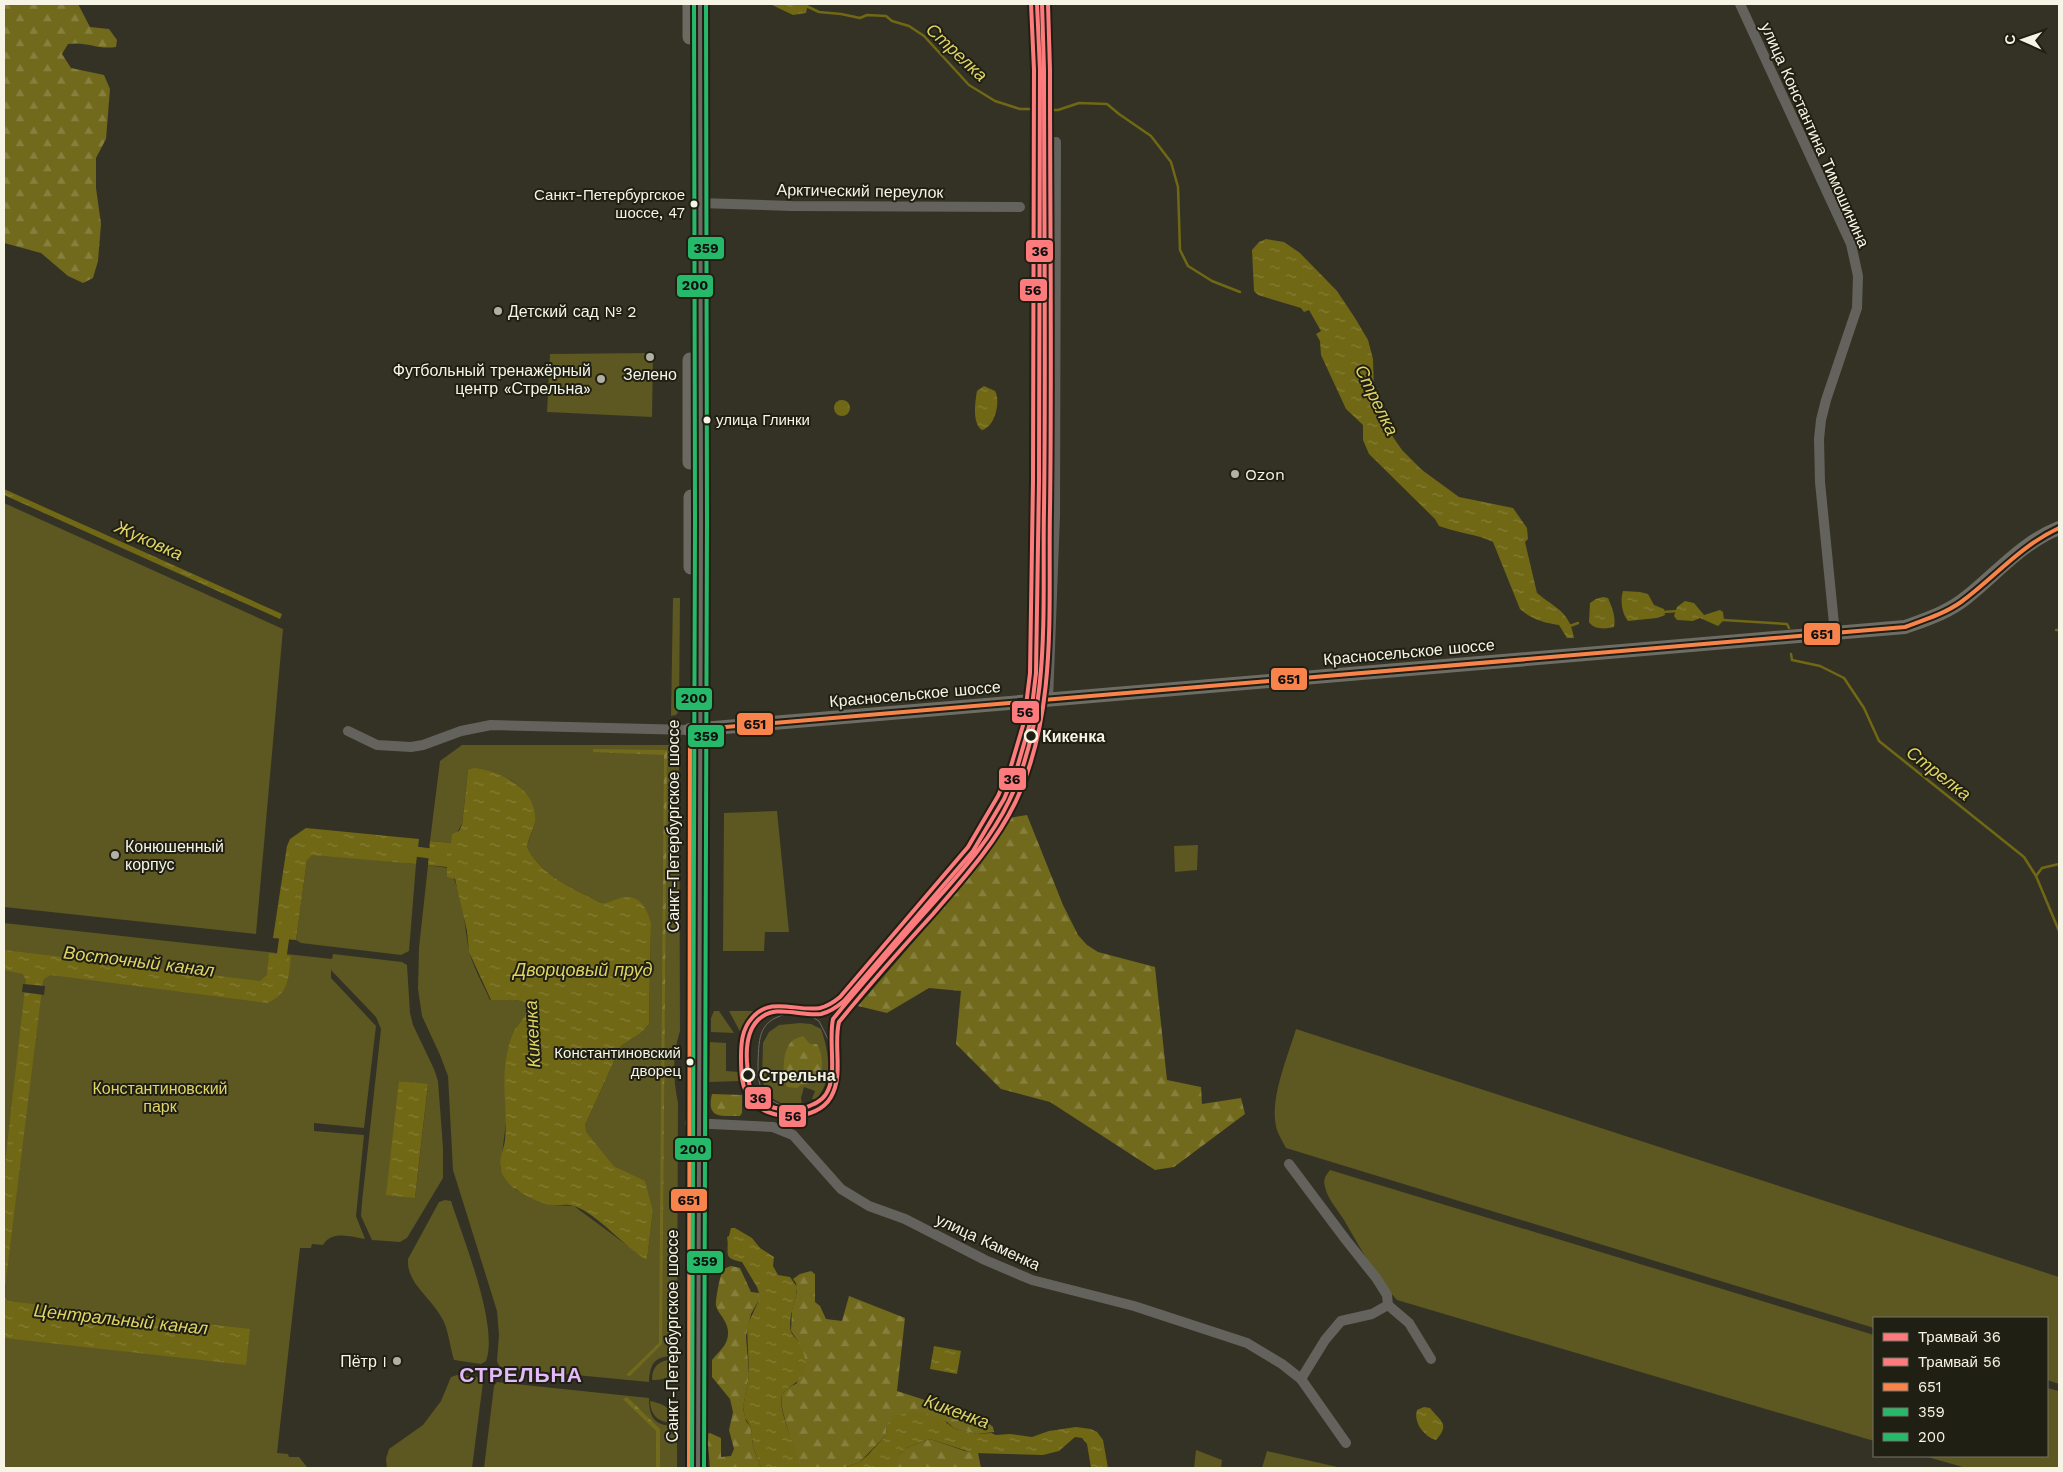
<svg xmlns="http://www.w3.org/2000/svg" width="2063" height="1472" font-family="'Work Sans',sans-serif">
<style>
.green{fill:#5d5721;fill-rule:evenodd}
.forest{fill:url(#forest-firs)}
.water{fill:url(#water-ripples)}
.pier{fill:#343224}
.lines{fill:none;stroke-linecap:round;stroke-linejoin:round}
.stream{stroke:#706815;stroke-width:2.5}
.canal{stroke:#706815;stroke-width:10}
.street{stroke:#64625d;stroke-width:10}
.secondary{stroke:#6d6d66;stroke-width:14}
.primary{stroke:#6b6961;stroke-width:15}
.tram{stroke:#6c6c65;stroke-width:1}
.bus-1-casing{stroke:#201f13;stroke-width:8}
.bus-2-casing{stroke:#201f13;stroke-width:8}
.bus-3-casing{stroke:#201f13;stroke-width:8}
.bus-1{stroke:#f8844c;stroke-width:4}
.bus-2{stroke:#26b969;stroke-width:4}
.bus-3{stroke:#26b969;stroke-width:4}
.tram-1-casing{stroke:#201f13;stroke-width:8}
.tram-2-casing{stroke:#201f13;stroke-width:8}
.tram-1{stroke:#fd7b7d;stroke-width:4}
.tram-2{stroke:#fd7b7d;stroke-width:4}
.bus-dot{fill:#f6f5e5;stroke:#201f13;stroke-width:2}
.poi-dot{fill:#b2b1a1;stroke:#201f13;stroke-width:2}
.stop-dot{fill:#201f13;stroke:#f6f5e5;stroke-width:2.5}
.labels{text-anchor:middle;dominant-baseline:central;stroke-width:4;stroke-linejoin:round;paint-order:stroke}
.bus-label{font-size:15px;fill:#f6f5e5;stroke:#201f13;text-anchor:end}
.street-label{font-size:16px;fill:#f6f5e5;stroke:#201f13}
.poi-label{font-size:16px;fill:#f6f5e5;stroke:#201f13;text-anchor:start}
.stop-label{font-size:16px;font-weight:bold;fill:#f6f5e5;stroke:#201f13;text-anchor:start}
.park-label{font-size:16px;fill:#e0d464;stroke:#201f13}
.water-label{font-size:18px;font-style:italic;fill:#dfd463;stroke:#201f13}
.district-label{font-size:21px;font-weight:bold;letter-spacing:1px;fill:#e3b9fa;stroke:#201f13}
.line-badge{stroke:#201f13;stroke-width:2}
.pale-badge-label{font-size:14px;text-anchor:middle;font-weight:bold;fill:#111}
</style>
<defs>
<pattern id="forest-firs" width="22" height="20" patternUnits="userSpaceOnUse" patternTransform="scale(1.25)"><rect width="22" height="20" fill="#71691c"/><path d="M5 1l3.5 6h-7zM16 11l3.5 6h-7z" fill="#867f3d"/></pattern>
<pattern id="water-ripples" width="26" height="14" patternUnits="userSpaceOnUse" patternTransform="scale(1.25)"><rect width="26" height="14" fill="#706815"/><path d="M2 4q2-2 4 0t4 0M15 11q2-2 4 0t4 0" fill="none" stroke="#857e37"/></pattern>
</defs>
<rect width="100%" height="100%" fill="#343224"/>
<g class="green">
<polygon points="653,353 652,417 547,412 550,354"/>
<polygon points="4,503 283,629 256,934 4,907"/>
<polygon points="673,598 680,598 679,711 676,715 671,716"/>
<path d="M462 745H671L676 746 679 749 680 1031C672 1056 673 1078 678 1103L677 1356C657 1356 650 1360 649 1382L504 1368 499 1366 497 1361 499 1335 497 1311 453 1170 448 1076 440 1055 422 1016 418 989 419 948 428 865 448 868C463 891 464 923 469 950 472 965 484 986 490 1000H516L524 1002C529 1013 525 1018 517 1026 511 1073 507 1121 500 1168L516 1190 542 1202 554 1205 574 1206 647 1260 653 1210 645 1182 614 1166 585 1132V1125L621 1046 641 1033 649 1024 651 923 620 898 608 904 601 903C573 888 542 877 527 847 528 840 535 827 535 821 535 817 532 811 530 806 522 775 495 774 468 770L462 824 451 843 430 841 440 761Z"/>
<polygon points="777,811 789,932 765,932 764,951 723,951 724,813"/>
<polygon points="1198,845 1197,870 1175,872 1174,846"/>
<polygon points="315,854 416,864 409,951 401,955 301,943 296,940 307,860 309,856"/>
<path d="M4 923 332 959 333 954 402 962 407 965 410 1013 413 1025 434 1069 438 1081 443 1148V1178L407 1238 400 1242 372 1240 361 1216 362 1202 381 1029 376 1017 331 970V978L376 1026 364 1128 314 1123V1131L364 1135 356 1216 365 1239C351 1237 332 1230 323 1245L312 1244 311 1248H300L277 1453 288 1454 289 1457H299L307 1467 312 1468H4ZM399 1081 428 1085 415 1198Z"/>
<polygon points="714,1011 719,1011 734,1033 711,1032 711,1018"/>
<path d="M729 1011H766C754 1017 747 1024 743 1037Z"/>
<path d="M800 1023 811 1024 821 1029C829 1052 834 1080 816 1099H812L815 1091 804 1087 801 1098 802 1105H785L775 1100 767 1093 762 1080 763 1043 769 1032 779 1025Z"/>
<path d="M1296 1029 2059 1277V1384L2047 1380V1318H1874V1328L1286 1148C1283 1142 1279 1136 1277 1130 1268 1102 1288 1056 1296 1029Z"/>
<polygon points="710,1042 726,1043 726,1071 740,1072 740,1081 709,1082"/>
<path d="M1330 1170 1874 1335V1441L1397 1300C1375 1276 1361 1249 1344 1220 1338 1210 1328 1200 1325 1187 1323 1180 1325 1176 1330 1170Z"/>
<path d="M445 1200 451 1201C463 1238 499 1326 486 1361L481 1364 454 1360C450 1347 449 1334 444 1322 433 1298 406 1284 408 1259L439 1202Z"/>
<path d="M668 1360H677C675 1374 667 1381 652 1380 652 1368 657 1362 668 1360Z"/>
<polygon points="457,1375 478,1377 483,1382 472,1468 387,1468 386,1459 389,1449 423,1425 441,1401 451,1377"/>
<path d="M497 1382 649 1398C649 1420 656 1426 677 1426V1468H484L494 1386Z"/>
<polygon points="2047,1388 2059,1391 2059,1468 1966,1468 1924,1456 2047,1456"/>
<path d="M650 1401C665 1404 672 1409 677 1423 661 1423 651 1419 650 1401Z"/>
<polygon points="1196,1450 1222,1460 1221,1468 1194,1468"/>
<polygon points="1267,1451 1342,1468 1262,1468"/>
</g>
<g class="forest">
<path d="M4 4H78L90 27 109 29 117 40 116 47C97 50 87 41 68 44L62 54 71 68 104 75 110 89 106 139 96 158V188L101 224 98 261 93 278 83 283 68 276 41 253 4 243Z"/>
<polygon points="593,749 667,750 662,1344 630,1376 626,1375 659,1343 664,755 593,752"/>
<polygon points="1027,815 1063,905 1078,935 1087,945 1098,952 1155,967 1167,1080 1201,1087 1202,1104 1241,1098 1245,1114 1174,1167 1155,1170 1050,1102 1001,1089 956,1044 961,991 929,988 887,1013 858,1006 967,880 1009,818"/>
<path d="M803 1036 810 1044H817C823 1054 824 1070 818 1081L801 1085 797 1088 787 1087C782 1074 782 1051 792 1041 794 1039 800 1037 803 1036Z"/>
<path d="M712 1094 742 1095V1113L740 1116C721 1116 706 1119 712 1094Z"/>
<path d="M731 1266 740 1268 751 1292 759 1293V1300L751 1314 746 1336 749 1375 743 1408 746 1421 751 1427 753 1447 761 1468H710L707 1434 710 1433 721 1438V1457L731 1456 734 1449 729 1430 733 1412 730 1399 712 1377V1360C720 1350 729 1345 728 1331 727 1320 719 1315 716 1306 715 1301 720 1277 722 1272 724 1268 728 1267 731 1266Z"/>
<path d="M811 1271 815 1274V1302L820 1306 826 1319 842 1321 849 1296 905 1318 897 1391 931 1402 961 1416 988 1423 993 1427 994 1432 977 1434 955 1429 947 1422 905 1413 900 1414 887 1424 886 1435 860 1462 843 1468H799C798 1452 777 1407 782 1395 785 1389 792 1386 797 1383L798 1341 791 1331 792 1310 797 1292 796 1283 793 1279 800 1274Z"/>
<polygon points="627,1397 660,1429 660,1468 656,1468 656,1431 623,1399"/>
<polygon points="930,1439 965,1451 978,1453 981,1468 892,1468 900,1454 906,1448"/>
</g>
<g class="water">
<polygon points="770,4 808,4 806,13 793,15"/>
<path d="M1266 239 1284 242 1300 253 1337 291 1355 318 1368 340 1373 359 1374 394 1386 412 1393 437 1402 450 1422 470 1459 497 1513 508 1527 528 1528 539 1525 542 1537 593C1556 609 1569 610 1574 638H1567L1559 625C1544 623 1531 619 1520 609L1493 542C1477 534 1457 533 1439 526L1435 519 1369 454 1363 440V425L1346 409 1321 355 1320 341 1316 334 1321 331 1309 310 1304 312 1301 308 1258 295 1254 291 1252 250 1259 242Z"/>
<path d="M984 386 995 391C1001 401 995 427 982 430 972 424 975 402 977 391Z"/>
<circle cx="842" cy="408" r="8"/>
<polygon points="4,489 282,614 280,619 4,495"/>
<path d="M1623 591 1640 592 1648 594 1654 605 1664 609 1665 615 1657 618 1628 621C1622 614 1620 600 1623 591Z"/>
<path d="M1603 597 1608 598C1612 607 1616 617 1614 627 1606 629 1594 630 1589 622L1590 603 1596 599Z"/>
<polygon points="1685,601 1694,603 1704,615 1720,610 1723,612 1724,620 1718,626 1700,618 1693,621 1677,620 1674,616 1677,607"/>
<path d="M474 768C501 771 538 789 535 822 534 829 528 839 527 847 542 877 573 888 601 903 609 904 612 900 620 898 639 893 647 908 651 923L649 1024 641 1033 621 1046 585 1125 586 1132 614 1166 645 1181 653 1210 647 1260C624 1247 598 1214 574 1206 568 1204 562 1205 555 1205 543 1205 527 1197 517 1190 510 1186 503 1178 501 1170 498 1160 504 1149 505 1140 508 1108 500 1082 508 1049 510 1041 513 1031 518 1025 525 1016 529 1013 524 1002L516 1000H491L469 952 467 931 455 879 447 877V867L428 865 430 841 451 843 452 834 459 831 462 825 468 770Z"/>
<polygon points="306,828 419,839 416,864 312,855 307,860 296,940 273,938 287,846 290,839"/>
<path d="M4 950 260 981 267 975 269 953 291 956C288 977 290 994 267 1003L51 975 45 978 43 981 4 1295 7 1301 250 1329 246 1365 4 1338V1172L26 980 23 974 4 970Z"/>
<polygon points="399,1081 428,1084 415,1198 386,1195"/>
<path d="M731 1228H735L752 1238 760 1248 774 1257 773 1266 778 1275 790 1277 797 1287C797 1301 787 1317 791 1332 793 1336 796 1338 798 1341 803 1349 807 1361 805 1370 802 1385 779 1387 781 1402 783 1425 798 1446 799 1468H761L753 1447 751 1427 745 1418 743 1407 749 1375 747 1326 759 1300V1293L757 1287 742 1262C721 1258 730 1253 727 1237L729 1236Z"/>
<polygon points="934,1346 961,1351 957,1374 930,1369"/>
<path d="M1424 1407 1430 1408C1440 1421 1451 1424 1436 1440 1425 1437 1413 1423 1417 1410Z"/>
<polygon points="912,1411 940,1418 955,1429 977,1434 991,1433 996,1435 1010,1434 1032,1437 1049,1431 1076,1427 1091,1429 1097,1432 1103,1440 1108,1468 1091,1468 1087,1444 1082,1438 1075,1437 1059,1451 1043,1455 973,1453 930,1439 906,1448 900,1454 896,1465 892,1468 843,1468 860,1462 868,1455 886,1435 887,1424 895,1415"/>
</g>
<polygon class="pier" points="23,984 45,986 44,995 22,992"/>
<g class="lines">
<g class="stream">
<polyline points="802,4 819,12 841,14 860,18 867,15 886,16 892,21 909,26 924,36 969,85 995,101 1020,109 1038,109"/>
<polyline points="1051,110 1058,110 1079,103 1107,104 1119,114 1151,136 1171,162 1178,187 1180,250 1188,266 1212,281 1240,292"/>
<polyline points="1662,612 1679,611"/>
<polyline points="1723,620 1787,624 1789,628"/>
<polyline points="1568,624 1570,626 1578,623"/>
<polyline points="2056,630 2059,630"/>
<polyline points="1791,654 1792,660 1820,666 1844,678 1864,708 1879,741 2024,857 2036,876 2059,931"/>
<polyline points="2036,876 2042,868 2059,864"/>
</g>
<g class="canal">
<polyline points="404,850 442,855"/>
<polyline points="280,968 286,925"/>
</g>
<g class="street">
<polyline points="1740,4 1851,244 1858,276 1857,308 1826,400 1821,420 1819,439 1820,482 1835,634"/>
<polyline points="699,203 792,206 1020,207"/>
<polyline points="1048,701 1055,515 1056,142"/>
<polyline points="348,731 377,745 411,747 423,745 461,731 491,725 690,730"/>
<polyline points="690,1123 773,1127 793,1135 841,1189 869,1206 905,1219 985,1260 1032,1280 1134,1306 1247,1343 1282,1364 1301,1379 1346,1443"/>
<polyline points="1289,1164 1346,1240 1377,1279 1387,1295 1388,1305 1409,1323 1431,1359"/>
<polyline points="1301,1379 1325,1340 1341,1321 1372,1314 1388,1305"/>
</g>
<path class="secondary" d="M690 730 1905 627C1927 619 1949 612 1967 597 1997 573 2023 542 2059 528"/>
<g class="primary">
<polyline points="690,4 690,37"/>
<polyline points="690,360 690,462"/>
<polyline points="691,567 691,497"/>
<polyline points="698,1468 701,520 700,4"/>
</g>
<g class="tram">
<path d="M790 1013C759 1020 759 1035 758 1063 758 1072 758 1082 762 1090 768 1101 780 1105 791 1109"/>
<polyline points="805,1013 819,1021 830,1043"/>
</g>
<defs>
<path id="bus-1" d="M689 1468 690 730 1905 627C1924 620 1944 614 1961 602 1995 577 2020 546 2059 528"/>
<polyline id="bus-2" points="704,1468 707,520 706,4"/>
<polyline id="bus-3" points="692,1468 695,520 694,4"/>
</defs>
<use href="#bus-1" class="bus-1-casing"/>
<use href="#bus-2" class="bus-2-casing"/>
<use href="#bus-3" class="bus-3-casing"/>
<use href="#bus-1" class="bus-1"/>
<use href="#bus-2" class="bus-2"/>
<use href="#bus-3" class="bus-3"/>
<defs>
<path id="tram-1" d="M1037 4 1040 70 1039 481 1036 673 1030 723 1017 768 1004 799 973 851 844 1001C837 1007 830 1012 821 1014 801 1017 775 1003 758 1020 747 1031 746 1047 747 1062 748 1071 747 1081 751 1089 760 1108 784 1113 804 1108 812 1105 821 1102 826 1094 838 1075 828 1042 833 1019 864 981 897 944 930 907 959 874 990 841 1009 801 1052 713 1042 605 1044 509 1046 363 1044 216 1044 70L1042 4"/>
<path id="tram-2" d="M1031 4 1034 70 1033 481 1030 673 1024 722 1011 766 998 796 968 847 840 997C834 1002 828 1006 820 1008 797 1012 770 996 752 1018 742 1029 741 1043 741 1057 741 1072 741 1088 751 1100 768 1122 817 1122 831 1097 844 1074 833 1046 839 1022 869 985 901 949 933 914 963 879 995 844 1015 803 1058 713 1048 608 1050 510 1052 364 1050 217 1050 70L1048 4"/>
</defs>
<use href="#tram-1" class="tram-1-casing"/>
<use href="#tram-2" class="tram-2-casing"/>
<use href="#tram-1" class="tram-1"/>
<use href="#tram-2" class="tram-2"/>
</g>
<g class="bus-dot">
<circle cx="694" cy="204" r="4.5"/>
<circle cx="707" cy="420" r="4.5"/>
<circle cx="690" cy="1062" r="4.5"/>
</g>
<g class="poi-dot">
<circle cx="498" cy="311" r="5"/>
<circle cx="650" cy="357" r="5"/>
<circle cx="601" cy="379" r="5"/>
<circle cx="1235" cy="474" r="5"/>
<circle cx="115" cy="855" r="5"/>
<circle cx="397" cy="1361" r="5"/>
</g>
<g class="stop-dot">
<circle cx="1031" cy="736" r="6"/>
<circle cx="748" cy="1075" r="6"/>
</g>
<g class="labels">
<g class="bus-label">
<text x="685" y="195">Санкт-Петербургское<tspan x="685" dy="18">шоссе, 47</tspan></text>
<text x="716" y="420" text-anchor="start">улица Глинки</text>
<text x="681" y="1053">Константиновский<tspan x="681" dy="18">дворец</tspan></text>
</g>
<g class="street-label">
<text transform="translate(1815 135) rotate(66)">улица Константина Тимошинина</text>
<text transform="translate(860 191) rotate(1)">Арктический переулок</text>
<text transform="translate(1409 652) rotate(-5)">Красносельское шоссе</text>
<text transform="translate(915 694) rotate(-5)">Красносельское шоссе</text>
<text transform="translate(673 826) rotate(-90)">Санкт-Петербургское шоссе</text>
<text transform="translate(988 1242) rotate(25)">улица Каменка</text>
<text transform="translate(672 1336) rotate(-90)">Санкт-Петербургское шоссе</text>
</g>
<g class="poi-label">
<text x="508" y="311">Детский сад № 2</text>
<text x="591" y="370" text-anchor="end">Футбольный тренажёрный<tspan x="591" dy="18">центр «Стрельна»</tspan></text>
<text x="650" y="374" text-anchor="middle">Зелено</text>
<text x="1245" y="474">Ozon</text>
<text x="125" y="846">Конюшенный<tspan x="125" dy="18">корпус</tspan></text>
<text x="387" y="1361" text-anchor="end">Пётр I</text>
</g>
<g class="stop-label">
<text x="1042" y="736">Кикенка</text>
<text x="759" y="1075">Стрельна</text>
</g>
<g class="park-label">
<text x="160" y="1088">Константиновский<tspan x="160" dy="18">парк</tspan></text>
</g>
<g class="water-label">
<text transform="translate(957 52) rotate(43)">Стрелка</text>
<text transform="translate(1377 400) rotate(64)">Стрелка</text>
<text transform="translate(149 540) rotate(24)">Жуковка</text>
<text transform="translate(1939 773) rotate(38)">Стрелка</text>
<text transform="translate(139 961) rotate(7)">Восточный канал</text>
<text x="583" y="969">Дворцовый пруд</text>
<text transform="translate(532 1034) rotate(-93)">Кикенка</text>
<text transform="translate(121 1319) rotate(6)">Центральный канал</text>
<text transform="translate(957 1411) rotate(20)">Кикенка</text>
</g>
<g class="district-label">
<text x="521" y="1374">СТРЕЛЬНА</text>
</g>
</g>
<g class="line-badge">
<rect x="687" y="236" width="38" height="24" rx="5" fill="#26b969"/>
<rect x="1025" y="239" width="29" height="24" rx="5" fill="#fd7b7d"/>
<rect x="676" y="274" width="38" height="24" rx="5" fill="#26b969"/>
<rect x="1019" y="278" width="29" height="24" rx="5" fill="#fd7b7d"/>
<rect x="1803" y="622" width="38" height="24" rx="5" fill="#f8844c"/>
<rect x="1270" y="667" width="38" height="24" rx="5" fill="#f8844c"/>
<rect x="675" y="687" width="38" height="24" rx="5" fill="#26b969"/>
<rect x="1011" y="700" width="29" height="24" rx="5" fill="#fd7b7d"/>
<rect x="736" y="712" width="38" height="24" rx="5" fill="#f8844c"/>
<rect x="687" y="724" width="38" height="24" rx="5" fill="#26b969"/>
<rect x="998" y="767" width="29" height="24" rx="5" fill="#fd7b7d"/>
<rect x="744" y="1086" width="28" height="24" rx="5" fill="#fd7b7d"/>
<rect x="778" y="1104" width="29" height="24" rx="5" fill="#fd7b7d"/>
<rect x="674" y="1137" width="38" height="24" rx="5" fill="#26b969"/>
<rect x="670" y="1188" width="38" height="24" rx="5" fill="#f8844c"/>
<rect x="686" y="1250" width="38" height="24" rx="5" fill="#26b969"/>
</g>
<g class="pale-badge-label">
<text x="706" y="253">359</text>
<text x="1040" y="256">36</text>
<text x="695" y="290">200</text>
<text x="1033" y="295">56</text>
<text x="1822" y="639">651</text>
<text x="1289" y="684">651</text>
<text x="694" y="703">200</text>
<text x="1025" y="717">56</text>
<text x="755" y="729">651</text>
<text x="706" y="741">359</text>
<text x="1012" y="784">36</text>
<text x="758" y="1103">36</text>
<text x="793" y="1121">56</text>
<text x="693" y="1154">200</text>
<text x="689" y="1205">651</text>
<text x="705" y="1266">359</text>
</g>
<rect width="2063" height="1472" fill="none" stroke="#f6f5e5" stroke-width="10"/>
<rect x="1873" y="1317" width="175" height="140" fill="#201f13" stroke="#767567"/>
<rect x="1883" y="1333" width="25" height="8" fill="#fd7b7d" stroke="#767567"/>
<text x="1918" y="1342" font-size="15" fill="#f6f5e5">Трамвай 36</text>
<rect x="1883" y="1358" width="25" height="8" fill="#fd7b7d" stroke="#767567"/>
<text x="1918" y="1367" font-size="15" fill="#f6f5e5">Трамвай 56</text>
<rect x="1883" y="1383" width="25" height="8" fill="#f8844c" stroke="#767567"/>
<text x="1918" y="1392" font-size="15" fill="#f6f5e5">651</text>
<rect x="1883" y="1408" width="25" height="8" fill="#26b969" stroke="#767567"/>
<text x="1918" y="1417" font-size="15" fill="#f6f5e5">359</text>
<rect x="1883" y="1433" width="25" height="8" fill="#26b969" stroke="#767567"/>
<text x="1918" y="1442" font-size="15" fill="#f6f5e5">200</text>
<g transform="translate(2023 40) rotate(272)" stroke="#201f13" stroke-width="4" paint-order="stroke">
<path d="M0-4L9 19L0 12L-9 19Z" fill="#f6f5e5"/>
<text y="-8" font-size="14" font-weight="bold" text-anchor="middle" fill="#f6f5e5">С</text>
</g>
</svg>
